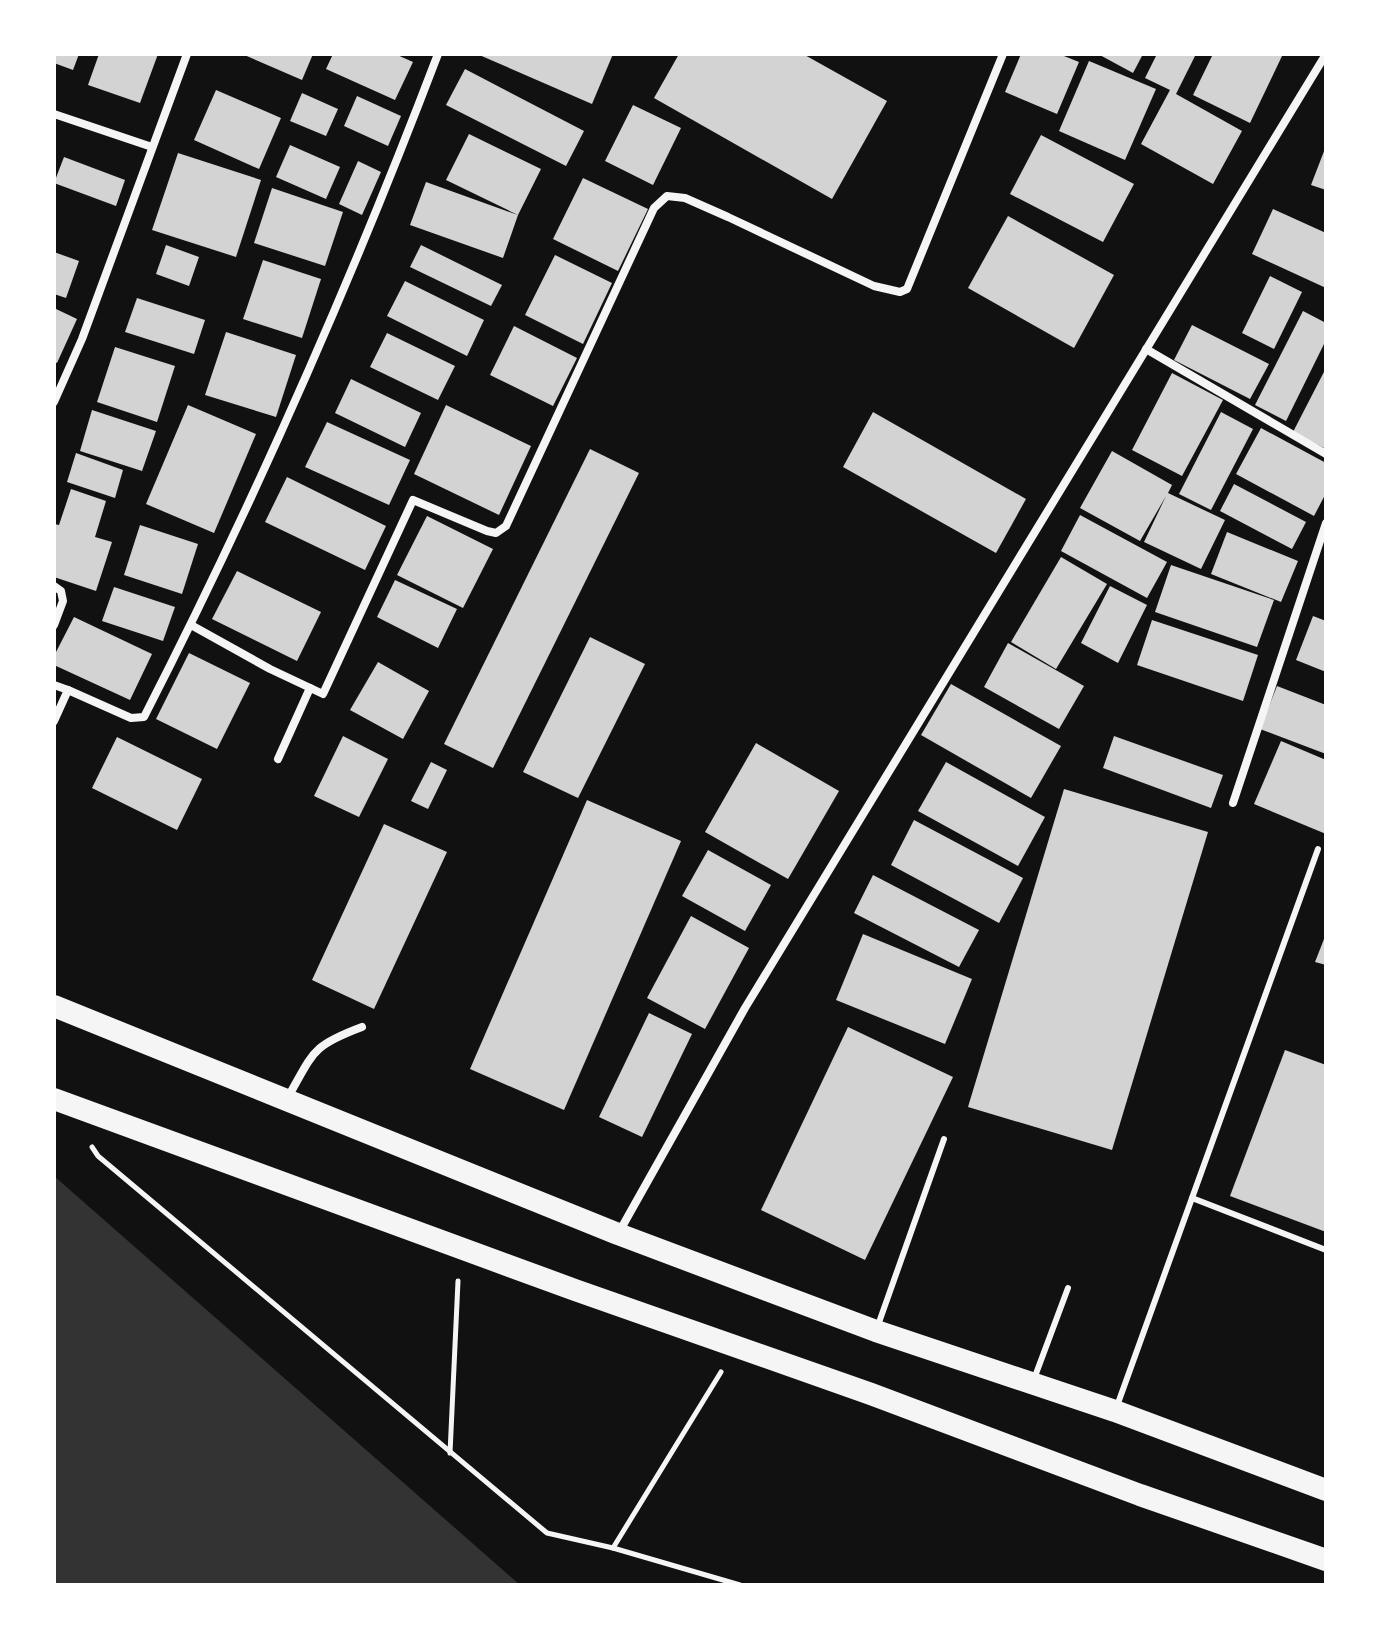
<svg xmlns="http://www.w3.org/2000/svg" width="1380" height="1639" font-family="Cabin,sans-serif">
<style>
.water{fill:#333}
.building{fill:#d3d3d3}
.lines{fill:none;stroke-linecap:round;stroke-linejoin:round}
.path{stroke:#f5f5f5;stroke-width:5}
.service{stroke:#f5f5f5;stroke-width:6}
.minor{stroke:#f5f5f5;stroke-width:8}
.trunk{stroke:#f5f5f5;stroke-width:22}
</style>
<rect width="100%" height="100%" fill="#111"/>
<polygon class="water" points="54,1176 520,1585 54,1585"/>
<g class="building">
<polygon points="54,54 79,54 73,70 54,63"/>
<polygon points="99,54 158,54 140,103 88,85"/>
<polygon points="242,54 313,54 302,80"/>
<polygon points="333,54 395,54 413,62 395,100 326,69"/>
<polygon points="477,54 613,54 592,104"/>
<polygon points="679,54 803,54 887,101 832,199 654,98"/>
<polygon points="1021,54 1059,54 1079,62 1057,114 1005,92"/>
<polygon points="1098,54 1143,54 1133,73"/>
<polygon points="1157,54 1196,54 1176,94 1242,131 1213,184 1141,144 1170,90 1145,78"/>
<polygon points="1213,54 1282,56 1250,123 1193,95"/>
<polygon points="1089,61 1156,89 1125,160 1059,131"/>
<polygon points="465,69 584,131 566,166 446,105"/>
<polygon points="216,90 281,118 259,169 194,140"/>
<polygon points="302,93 338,109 326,136 290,121"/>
<polygon points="357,96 401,116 388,146 344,126"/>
<polygon points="633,105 681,128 653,185 605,161"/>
<polygon points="469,134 541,169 518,215 503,258 410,225 426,182 518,215 446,180"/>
<polygon points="1041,135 1134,184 1103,242 1010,194"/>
<polygon points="290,145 340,167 326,199 276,177"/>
<polygon points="1326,146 1326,190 1311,185"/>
<polygon points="178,153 261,180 236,257 152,230"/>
<polygon points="64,157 125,180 116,206 54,183"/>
<polygon points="358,161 381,172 362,215 339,204"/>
<polygon points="583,178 648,209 618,271 553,239"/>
<polygon points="272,188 343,212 325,266 254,243"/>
<polygon points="1273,209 1326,233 1326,288 1252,254"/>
<polygon points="1008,216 1114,275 1074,348 968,288"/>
<polygon points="166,245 199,257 189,286 156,274"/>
<polygon points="421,245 502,285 491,306 410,267"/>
<polygon points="54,252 79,261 66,298 54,294"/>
<polygon points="555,255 612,283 583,344 525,315"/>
<polygon points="263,260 321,279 302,338 243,319"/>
<polygon points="1270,276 1302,292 1274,349 1242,333"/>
<polygon points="405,281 484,320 467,356 387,316"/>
<polygon points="137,298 205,320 194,354 125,332"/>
<polygon points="54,308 77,319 57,363 54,362"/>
<polygon points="1303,311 1326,323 1326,340 1286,421 1255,405"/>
<polygon points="1192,325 1269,364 1250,399 1174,360"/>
<polygon points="514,326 577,358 553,406 490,375"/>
<polygon points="226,332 296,355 276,417 205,395"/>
<polygon points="387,333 455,366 438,400 370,367"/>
<polygon points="115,347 175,366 157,422 97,402"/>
<polygon points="1326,368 1326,449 1293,432"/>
<polygon points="1172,373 1223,400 1182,476 1132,450"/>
<polygon points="351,379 421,413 405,447 335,413"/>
<polygon points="188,405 256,434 214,533 146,504"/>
<polygon points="446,405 531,446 499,515 414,474"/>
<polygon points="92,410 156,431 142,471 80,451"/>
<polygon points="873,412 1026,499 996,553 843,467"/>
<polygon points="1221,412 1253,429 1211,510 1179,494"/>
<polygon points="327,422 410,460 389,505 305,467"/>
<polygon points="1261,428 1326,463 1326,493 1314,516 1236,474"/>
<polygon points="590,449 639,473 493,768 444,744"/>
<polygon points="1112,451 1172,485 1168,493 1225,520 1201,569 1144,542 1166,496 1140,541 1080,508"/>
<polygon points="76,453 123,470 115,498 67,482"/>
<polygon points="287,477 386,526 365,570 265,522"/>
<polygon points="1234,484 1306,522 1292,549 1220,511"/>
<polygon points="71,489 106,501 95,537 112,542 96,591 54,577 54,524 59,525"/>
<polygon points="1080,515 1167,562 1147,598 1061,551"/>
<polygon points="427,516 493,549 463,608 397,575"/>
<polygon points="140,525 198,544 182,594 124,575"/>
<polygon points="1227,532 1298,561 1281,602 1211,574"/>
<polygon points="1061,557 1107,584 1056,669 1011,642"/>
<polygon points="1171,565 1274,600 1257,647 1155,612"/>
<polygon points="237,571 321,612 297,661 212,619"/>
<polygon points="395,580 457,609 438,648 377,617"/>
<polygon points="1110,586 1147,605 1118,663 1081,643"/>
<polygon points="114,587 175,607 163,641 102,621"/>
<polygon points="1313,616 1326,621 1326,672 1296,660"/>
<polygon points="74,617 152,654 130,700 54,665 54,656"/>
<polygon points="1152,620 1258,655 1243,701 1137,665"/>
<polygon points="590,637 645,664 578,798 523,772"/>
<polygon points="1008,643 1084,686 1059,729 984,687"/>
<polygon points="189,653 250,683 217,749 156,719"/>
<polygon points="378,662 429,691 403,739 350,710"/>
<polygon points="951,684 1061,746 1031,798 921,735"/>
<polygon points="1277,686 1326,705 1326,754 1260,729"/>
<polygon points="343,736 388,759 359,817 314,796"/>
<polygon points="1114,736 1223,775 1211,808 1103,768"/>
<polygon points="117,737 202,779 177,830 92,788"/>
<polygon points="1281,741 1326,760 1326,834 1254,804"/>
<polygon points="756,743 839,791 788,879 705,832"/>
<polygon points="431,762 447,770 428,809 411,801"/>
<polygon points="946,762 1045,817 1018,866 918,811"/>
<polygon points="1064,789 1208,832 1112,1150 968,1107"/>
<polygon points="587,800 681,841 564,1110 470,1069"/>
<polygon points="914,820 1023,878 999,923 891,865"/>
<polygon points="384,824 447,852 374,1009 312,980"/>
<polygon points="708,850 771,885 745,931 682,896"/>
<polygon points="873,875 979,930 959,967 854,913"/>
<polygon points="691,916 749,948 705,1029 647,998"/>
<polygon points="863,934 972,979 945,1044 836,1000"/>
<polygon points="1326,934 1326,965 1315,962"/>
<polygon points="649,1013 692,1034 642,1137 599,1117"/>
<polygon points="848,1027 953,1077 865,1260 761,1210"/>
<polygon points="1285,1050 1326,1065 1326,1232 1230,1196"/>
</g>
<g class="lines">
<g class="path">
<polyline points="92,1147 98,1156 547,1533 613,1548 740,1585"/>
<polyline points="450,1453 458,1281"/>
<polyline points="613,1548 721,1372"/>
</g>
<g class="service">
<polyline points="1192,1198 1318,849"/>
<polyline points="877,1328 944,1139"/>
<polyline points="1034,1379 1068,1288"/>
<polyline points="1117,1406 1192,1198 1326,1250"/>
</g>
<g class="minor">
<polyline points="54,114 152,147"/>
<polyline points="1146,349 1326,454"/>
<polyline points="54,402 82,339 187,54"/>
<polyline points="54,586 61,591 63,601 54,625"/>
<polyline points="191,625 270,669 323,694 413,500 487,531 496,533 506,526 654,208 667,196 685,198 728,217 874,286 900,292 907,289 1003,54"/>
<polyline points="54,685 68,690 54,721"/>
<path d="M68 690 131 718 144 717C254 502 352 280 438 54"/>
<polyline points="278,759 310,688"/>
<polyline points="1233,803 1326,523"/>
<path d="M288 1097C314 1052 311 1046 362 1027"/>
<polyline points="618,1234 745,1008 1326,54"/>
</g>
<g class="trunk">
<polyline points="54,1006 618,1234 876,1331 1115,1411 1326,1490"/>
<polyline points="54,1099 575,1290 871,1394 1140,1495 1326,1560"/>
</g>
</g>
<rect width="1380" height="1639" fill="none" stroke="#ffffff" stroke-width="112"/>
</svg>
